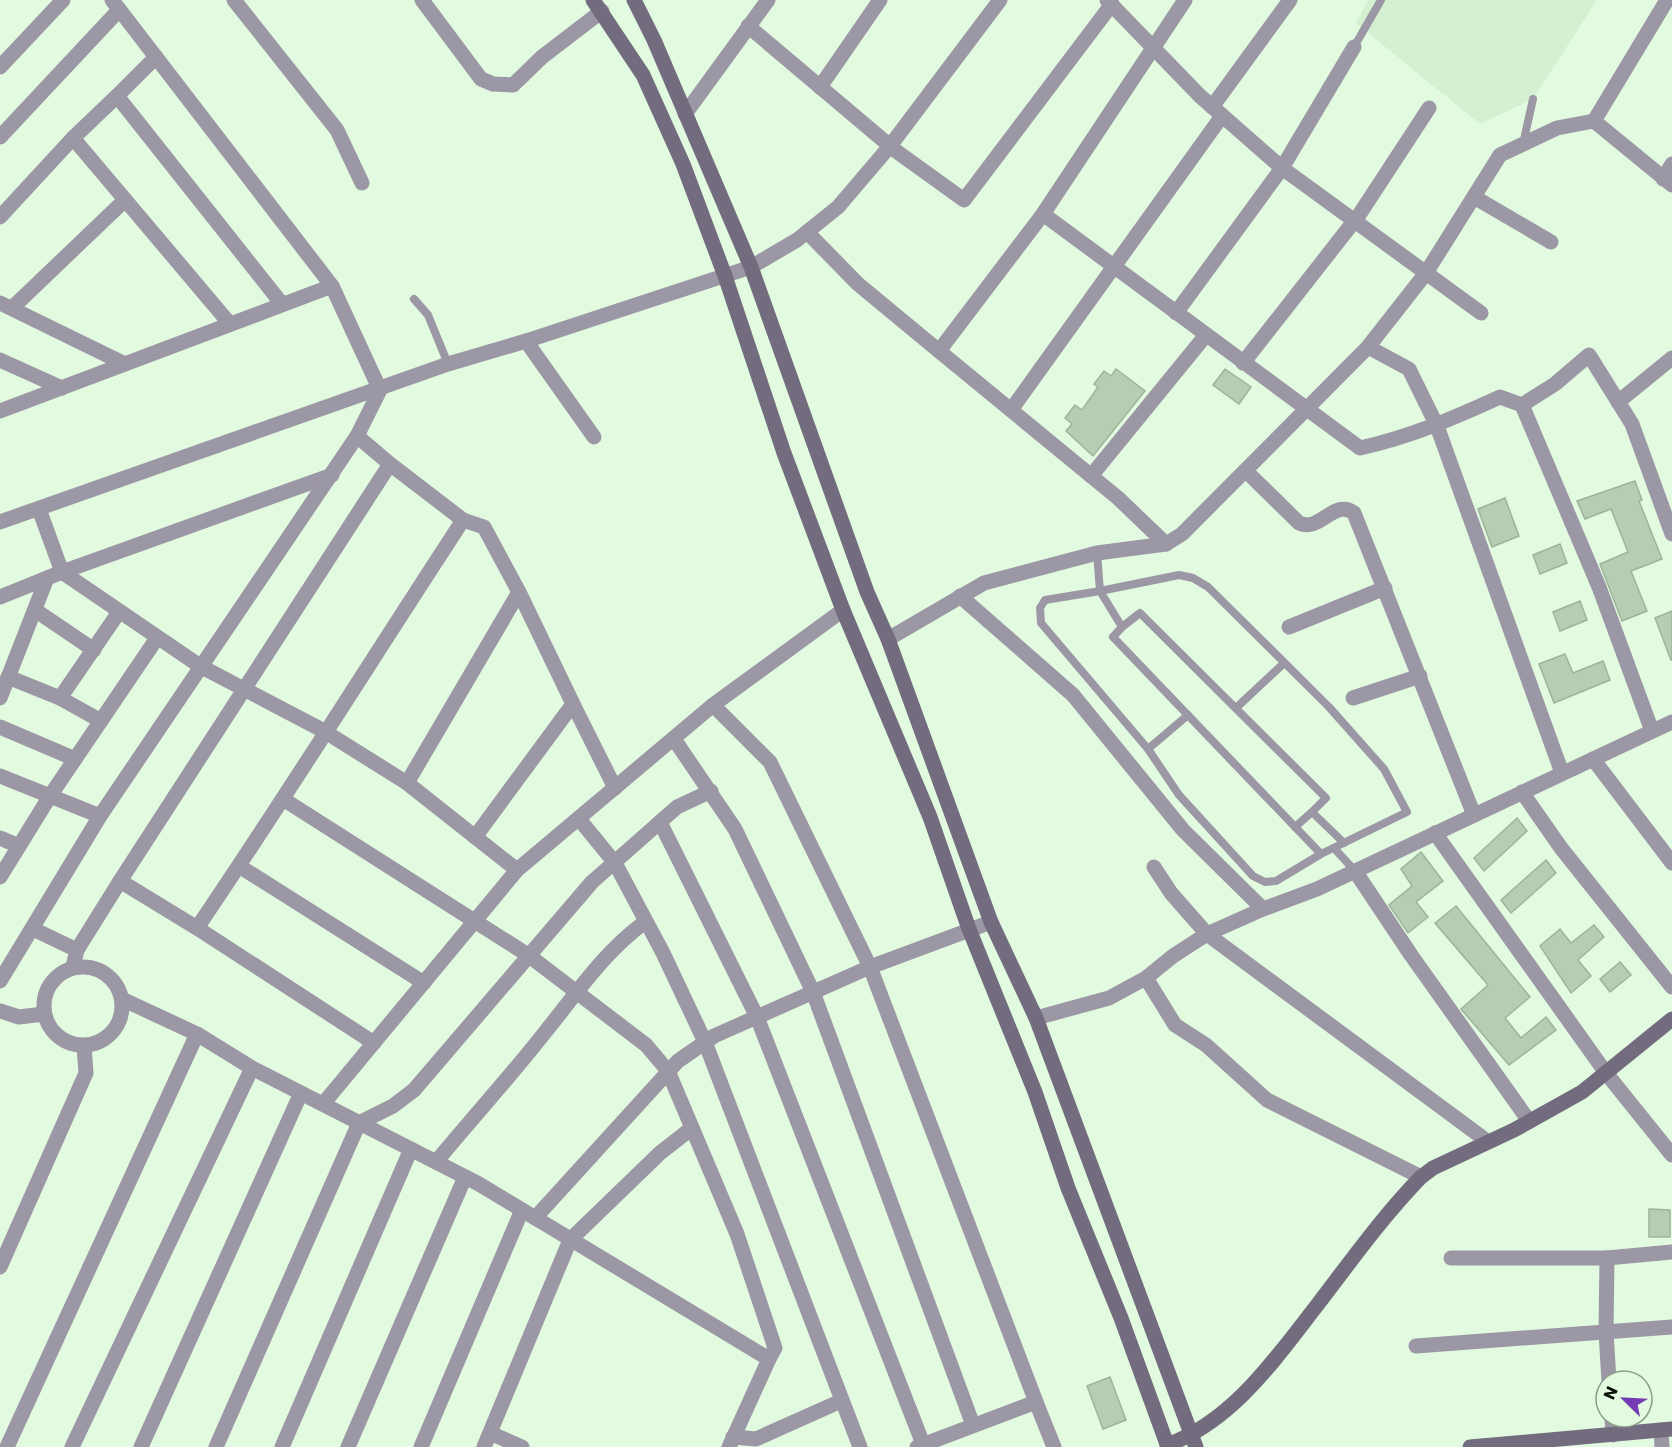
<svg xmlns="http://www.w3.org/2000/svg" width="1672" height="1447" font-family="Poppins,sans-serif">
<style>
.built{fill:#d4f0d0}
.building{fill:#b6cdb4;stroke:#9db39a;stroke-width:1.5}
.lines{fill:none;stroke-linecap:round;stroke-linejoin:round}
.lane{stroke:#9c97a4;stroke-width:8}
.street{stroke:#9c97a4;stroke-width:15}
.secondary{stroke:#736c7e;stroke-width:15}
</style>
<rect width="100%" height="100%" fill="#e2fae0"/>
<polygon class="built" points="1368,0 1597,0 1533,99 1480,124 1356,23"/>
<g class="building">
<polygon points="1116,369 1145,391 1093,456 1066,431 1072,424 1065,418 1075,405 1082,410 1098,387 1094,384 1104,371 1111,376"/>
<polygon points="1225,369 1251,387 1239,404 1213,385"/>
<polygon points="1635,481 1642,500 1639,501 1662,559 1631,571 1647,611 1622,621 1600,564 1628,552 1611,509 1585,519 1577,501"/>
<polygon points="1505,498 1519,536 1492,547 1478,509"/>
<polygon points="1560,544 1567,563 1540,574 1533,555"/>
<polygon points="1580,601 1587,620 1560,631 1553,612"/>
<polygon points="1672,611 1672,660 1671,660 1655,618"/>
<polygon points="1565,654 1573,673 1603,661 1610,680 1554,703 1539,664"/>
<polygon points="1517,818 1527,831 1484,871 1474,858"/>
<polygon points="1421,852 1443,881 1416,902 1428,917 1408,933 1389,905 1412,886 1401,869"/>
<polygon points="1546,860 1556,873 1511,913 1501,900"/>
<polygon points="1456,906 1530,997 1505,1018 1521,1038 1546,1017 1556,1030 1509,1065 1461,1009 1488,985 1435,923"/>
<polygon points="1594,925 1604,937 1578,960 1591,976 1571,993 1540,946 1560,929 1571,943"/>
<polygon points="1620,962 1631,975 1610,992 1600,979"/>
<polygon points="1649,1209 1670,1210 1670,1237 1649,1237"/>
<polygon points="1110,1377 1126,1420 1103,1429 1087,1386"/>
</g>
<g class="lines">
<g class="lane">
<polyline points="1354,47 1381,0"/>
<polyline points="1523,144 1533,99"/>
<polyline points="414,299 428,315 448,364"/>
<polyline points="1097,553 1100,591 1179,575 1193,578 1208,587 1329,707 1384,769 1407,812 1321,854 1276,881 1265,882 1253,876 1179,795 1148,749 1041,623 1040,608 1045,600 1100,591 1122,627 1113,637 1321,854"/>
<polyline points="1122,627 1140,613 1326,798 1312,812 1344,843"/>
<polyline points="1236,708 1283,664"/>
<polyline points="1148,749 1188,715"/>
<polyline points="1295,827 1312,812"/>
<polyline points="1334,848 1355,871"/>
</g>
<g class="street">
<polyline points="234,0 337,130 362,183"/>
<polyline points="422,0 481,79 493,84 513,85 542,57 602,11"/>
<polyline points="1107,0 1200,96 1282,168 1481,313"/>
<polyline points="748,26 896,151 964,200 1112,4"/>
<polyline points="156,57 117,96 282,304"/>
<polyline points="0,67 63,0"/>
<polyline points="820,87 880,0"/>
<polyline points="1212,107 1290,0"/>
<polyline points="685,114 768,0"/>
<polyline points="1594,121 1667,0"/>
<polyline points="0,137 119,10"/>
<polyline points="73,138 230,324"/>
<polyline points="1663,179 1672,164"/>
<polyline points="1474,197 1551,242"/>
<path d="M1043 214 1360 448C1410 437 1454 418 1500 397L1522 405 1555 384 1589 355 1632 424 1672 534"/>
<polyline points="0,217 73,138 117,96"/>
<polyline points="807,232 858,284 939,351"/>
<polyline points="0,303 125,364"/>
<polyline points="12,308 125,200"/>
<polyline points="1176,313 1282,168 1354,47"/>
<polyline points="526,341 594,437"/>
<polyline points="1368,347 1409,369 1437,426 1562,773"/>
<polyline points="0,360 62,388"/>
<polyline points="1243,363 1359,215 1429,108"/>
<polyline points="1618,402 1672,358"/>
<polyline points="1522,405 1599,587 1652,731"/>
<polyline points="1011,410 1222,116"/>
<polyline points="0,411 332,286"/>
<path d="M1246 471 1299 523C1320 533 1334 498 1354 513L1474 815"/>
<polyline points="1091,476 1206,335"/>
<polyline points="39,509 62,572 200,666 324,731 407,783 519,592 484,527 463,520"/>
<polyline points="0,522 448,364 526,341 751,267 797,240 838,207 890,146 1000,0"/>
<polyline points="1166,544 1118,498 939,351 1043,214 1185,0"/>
<polyline points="960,596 1073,695 1183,830 1263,909 1207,934 1173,956 1146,978 1109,998 1036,1018"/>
<polyline points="0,597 62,572 332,475"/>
<polyline points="35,610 94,650"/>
<polyline points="1289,627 1385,588"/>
<polyline points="888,639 984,583 1097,553 1166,544 1182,534 1368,347 1426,273 1500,155 1557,128 1594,121 1672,185"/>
<polyline points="8,677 60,698 101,721"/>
<polyline points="0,698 47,578"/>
<polyline points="60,698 119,612"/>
<polyline points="1353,698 1420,676"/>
<polyline points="573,704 615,788"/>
<polyline points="713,705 770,762 870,967 1036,1402"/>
<polyline points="0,727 75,759"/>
<polyline points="674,739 735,829 813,992 973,1425"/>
<polyline points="1593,759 1672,863"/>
<polyline points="0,776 100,816"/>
<polyline points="407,783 517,870 713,705 843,610"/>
<polyline points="1522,792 1561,848 1672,987"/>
<polyline points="283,799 528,955 646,1045 668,1071 737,1234 775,1348 769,1359"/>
<polyline points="579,819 615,863 663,953 705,1042 860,1447"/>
<polyline points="660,822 757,1017 923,1444"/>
<polyline points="1435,833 1606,1073 1672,1155"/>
<polyline points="475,837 573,704 519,592"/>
<polyline points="0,838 19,846"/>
<polyline points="239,866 424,983"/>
<polyline points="1154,867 1171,893 1207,934 1487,1141"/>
<polyline points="1355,871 1411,955 1529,1121"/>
<polyline points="0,877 50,796 157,638"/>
<path d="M120 881 197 928C288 794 374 656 463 520L390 464"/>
<polyline points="1263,909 1317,889 1672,722"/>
<polyline points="197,928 374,1043"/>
<polyline points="33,929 77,950"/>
<circle cx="83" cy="1006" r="39"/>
<polyline points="73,967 77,950 120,881 390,464 357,436"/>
<polyline points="1146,978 1175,1025 1206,1045 1267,1100 1421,1177"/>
<polyline points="0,981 100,816 357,436 380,390 332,286 112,0"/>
<polyline points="122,999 197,1034 252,1068 479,1184 769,1359 729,1447"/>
<polyline points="0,1011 19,1017 44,1014"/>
<polyline points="323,1104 517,870"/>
<path d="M436 1162C472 1118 511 1076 546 1031 577 993 604 952 645 922"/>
<polyline points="535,1218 678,1061 714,1036 870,967 991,922"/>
<polyline points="1451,1258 1607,1258"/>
<polyline points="0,1267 86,1073 84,1046"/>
<polyline points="1416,1346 1672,1327"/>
<polyline points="1609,1381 1606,1332 1607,1258 1672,1252"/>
<polyline points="1612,1417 1613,1435"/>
<polyline points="1661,1430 1662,1447"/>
<polyline points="490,1433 522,1447"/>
<polyline points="733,1437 756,1439 841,1401"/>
<polyline points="7,1447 197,1034"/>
<polyline points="72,1447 252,1068"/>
<polyline points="141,1447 301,1093"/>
<polyline points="216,1447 359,1123 393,1106 414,1090 592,882 677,807 711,791"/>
<polyline points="282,1447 411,1149"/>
<polyline points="348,1447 465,1177"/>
<polyline points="421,1447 522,1210"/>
<polyline points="484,1447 570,1240 660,1153 692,1128"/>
<polyline points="917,1447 1036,1402 1054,1447"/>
</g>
<g class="secondary">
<polyline points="593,0 643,75 683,164 725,276 784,453 843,610 930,817 969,929 1035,1092 1068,1188 1121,1318 1168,1447"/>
<polyline points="634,0 654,40 751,267 867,592 888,639 991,922 1036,1018 1196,1447"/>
<path d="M1167 1445C1233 1421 1276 1358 1318 1304 1351 1261 1383 1216 1421 1177L1433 1168 1514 1130 1582 1092 1672 1019"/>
<polyline points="1470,1447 1672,1429"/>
</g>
</g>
<g transform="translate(1624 1399) rotate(294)"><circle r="28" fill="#e2fae0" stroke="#8b9c89" stroke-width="1.5"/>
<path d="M0-4.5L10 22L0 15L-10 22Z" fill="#743cb2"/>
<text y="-9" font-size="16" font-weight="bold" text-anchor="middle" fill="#081007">N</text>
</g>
</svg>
